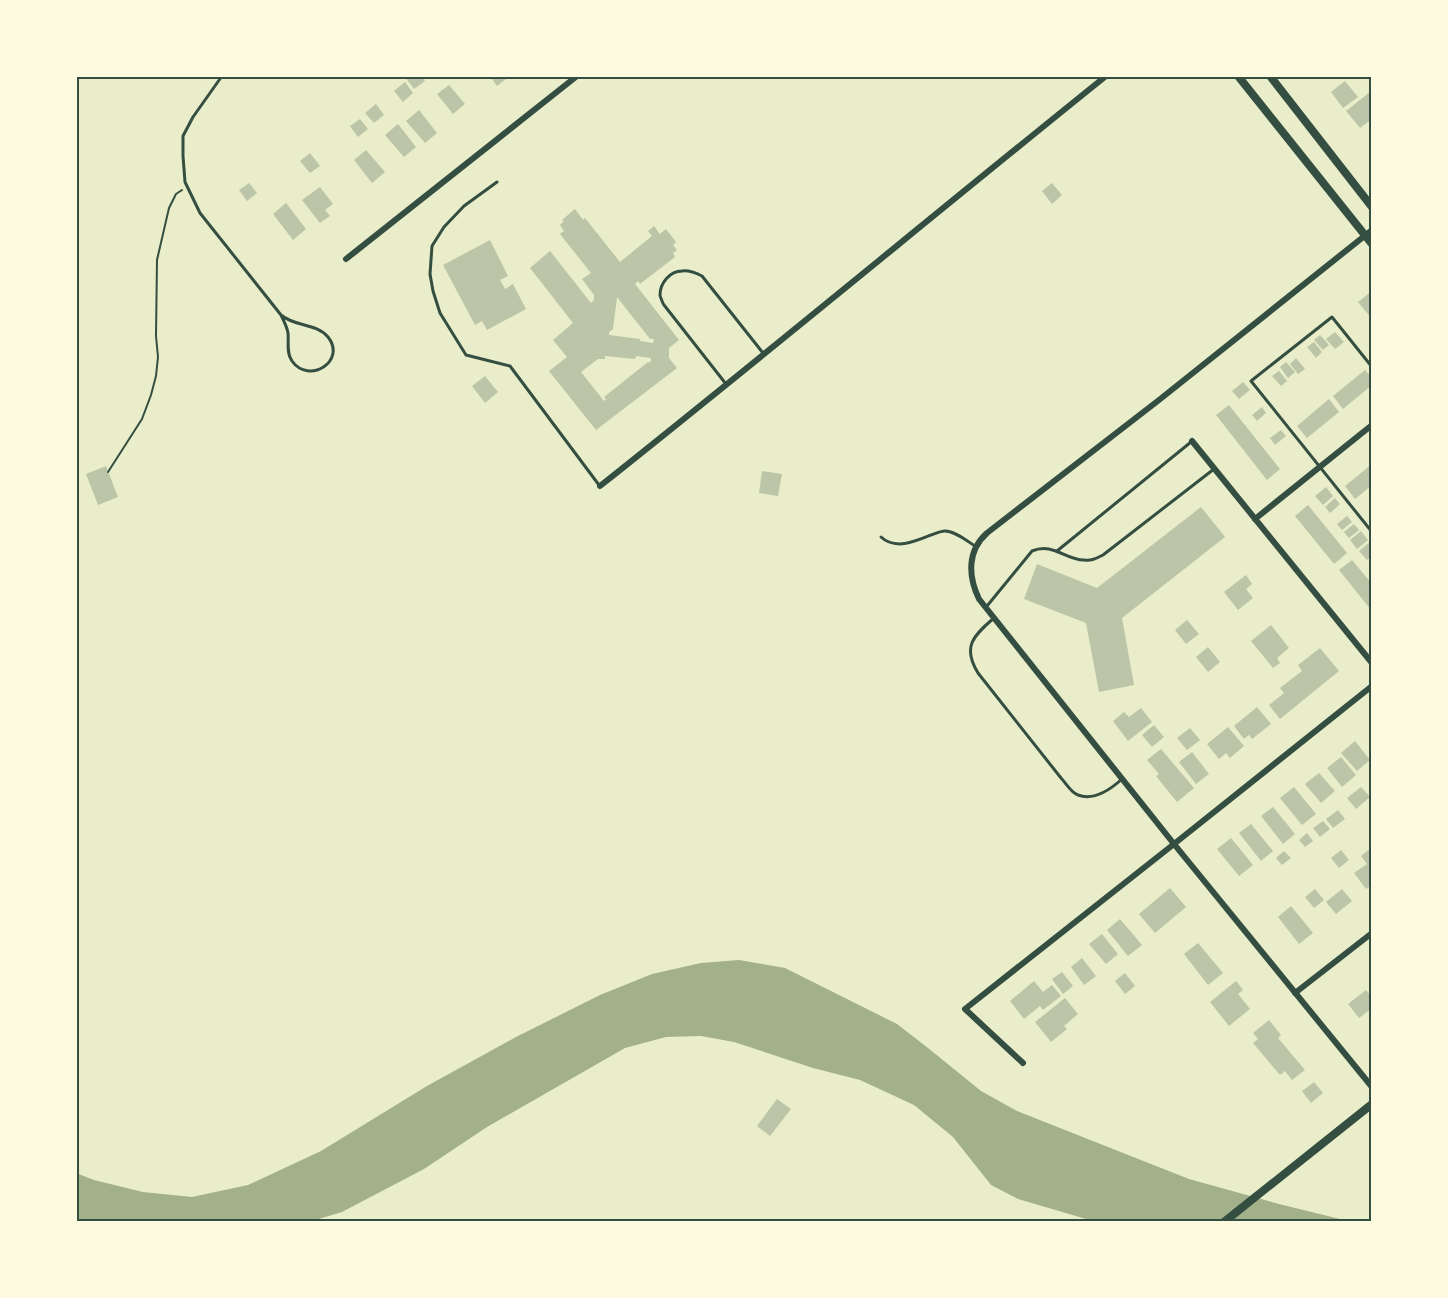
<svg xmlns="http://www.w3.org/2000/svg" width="1448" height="1298" font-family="'Space Grotesk',sans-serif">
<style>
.water{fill:#a3b18a}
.building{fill:#bcc5a7;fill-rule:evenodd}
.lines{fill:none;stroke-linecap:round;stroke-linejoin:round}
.path{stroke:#344e41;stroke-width:2}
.service{stroke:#344e41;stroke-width:3}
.minor{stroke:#344e41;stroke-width:6}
.tertiary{stroke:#344e41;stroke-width:8}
.neatline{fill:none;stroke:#344e41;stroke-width:2}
</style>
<rect width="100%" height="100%" fill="#e9edc9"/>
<polygon class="water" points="739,960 785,968 897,1024 928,1048 981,1091 1017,1111 1189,1179 1279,1204 1348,1221 1093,1221 1018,1199 991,1185 953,1137 914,1105 860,1080 813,1068 734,1042 701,1036 666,1037 625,1048 487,1127 424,1169 342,1212 312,1221 77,1221 76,1173 94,1180 143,1192 192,1197 248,1185 321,1151 427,1086 516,1037 600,995 652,974 701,963"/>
<g class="building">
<polygon points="408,76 421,76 425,81 414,89 406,78"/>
<polygon points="490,76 510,76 497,86"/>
<polygon points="1345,81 1358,97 1343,108 1331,92"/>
<polygon points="405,82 413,93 403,102 394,91"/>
<polygon points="449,85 465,104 453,114 437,94"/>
<polygon points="1370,92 1372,119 1360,128 1346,111"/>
<polygon points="376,104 384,115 374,123 365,113"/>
<polygon points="419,110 437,133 425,143 406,121"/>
<polygon points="360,119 368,129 358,137 350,126"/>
<polygon points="398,124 416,147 404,157 385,135"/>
<polygon points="366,150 385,172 372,183 354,160"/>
<polygon points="310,153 320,166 310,173 300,161"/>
<polygon points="249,183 257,193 247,201 239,190"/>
<polygon points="1052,183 1062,195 1052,204 1042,191"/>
<polygon points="320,187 333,204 325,210 330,216 320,223 302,200"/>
<polygon points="286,203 306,229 293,240 273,214"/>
<path d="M575 209 583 220 585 218 620 262 652 236 648 231 654 226 660 234 666 229 676 242 673 245 677 250 673 253 675 257 640 284 638 281 635 284 679 340 669 348V358L677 368 596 430 549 371 567 357 553 340 573 323 530 268 550 251 591 303 594 300V295L582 279 591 273 560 234 564 231 560 225 564 221 562 220ZM617 297 650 339H654L653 343 640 341V339L609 335V332L613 329ZM605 356 635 359 636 356 651 358V361L649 363 648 362 604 397 606 399 604 401 581 372 598 359H605Z"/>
<polygon points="490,240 508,276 500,280 505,289 513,284 526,309 487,330 482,321 475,325 443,265"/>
<polygon points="1372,291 1372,319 1358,302"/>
<polygon points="1335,332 1344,342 1335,349 1326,339"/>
<polygon points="1320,335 1329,345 1323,350 1314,340"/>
<polygon points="1314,342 1322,352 1316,358 1307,347"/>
<polygon points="1296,358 1305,369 1298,374 1290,364"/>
<polygon points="1286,362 1295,372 1288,378 1280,367"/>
<polygon points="1365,370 1372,378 1372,385 1343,409 1333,396"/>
<polygon points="1279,371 1287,381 1281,386 1272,376"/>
<polygon points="485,376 498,392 485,403 472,386"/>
<polygon points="1243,382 1250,390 1239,399 1232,391"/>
<polygon points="1329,399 1339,412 1307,438 1297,426"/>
<polygon points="1229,405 1280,469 1267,480 1216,415"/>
<polygon points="1262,407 1266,413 1257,421 1252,415"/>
<polygon points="1281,430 1286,436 1275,445 1270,438"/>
<polygon points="1372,464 1372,485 1355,499 1345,486"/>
<polygon points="106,466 118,497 98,505 86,474"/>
<polygon points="762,471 782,474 778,496 759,493"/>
<polygon points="1326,487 1333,496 1323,505 1315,496"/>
<polygon points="1335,498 1340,504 1330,513 1325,507"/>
<polygon points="1308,505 1347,553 1334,564 1295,516"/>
<polygon points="1201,507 1225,537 1122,618 1134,685 1099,692 1086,623 1024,599 1037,564 1097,588"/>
<polygon points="1347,516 1352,522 1342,530 1337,524"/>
<polygon points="1354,524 1359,530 1349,538 1344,532"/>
<polygon points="1361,531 1368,540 1357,549 1350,540"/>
<polygon points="1370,542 1372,544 1372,556 1367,560 1359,551"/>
<polygon points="1352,560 1372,584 1372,611 1339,570"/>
<polygon points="1246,575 1252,584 1246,589 1253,598 1238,610 1224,592"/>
<polygon points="1187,620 1199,634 1186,644 1175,630"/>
<polygon points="1271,625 1289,648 1277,658 1280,663 1273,668 1251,641"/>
<polygon points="1208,647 1220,662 1208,672 1196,657"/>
<polygon points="1320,648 1339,671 1280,719 1269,705 1284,693 1280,688 1302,671 1298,665"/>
<polygon points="1257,707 1271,724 1252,739 1249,735 1244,739 1234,726"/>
<polygon points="1141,708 1152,722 1128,741 1113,721 1124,712 1129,717"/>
<polygon points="1154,725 1164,737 1152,747 1142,735"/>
<polygon points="1228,727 1244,746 1230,758 1226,753 1219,759 1207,744"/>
<polygon points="1190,728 1200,740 1187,750 1177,738"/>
<polygon points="1355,741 1370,760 1357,771 1341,753"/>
<polygon points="1161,749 1194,788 1177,802 1156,776 1159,774 1147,760"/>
<polygon points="1192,752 1209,774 1196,784 1179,762"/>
<polygon points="1341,757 1356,775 1342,787 1327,768"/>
<polygon points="1319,773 1335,791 1321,803 1305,784"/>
<polygon points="1294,787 1316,814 1302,825 1280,798"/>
<polygon points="1361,787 1370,797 1356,809 1347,798"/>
<polygon points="1273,807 1295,834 1283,844 1261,816"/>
<polygon points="1338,810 1345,819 1333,828 1326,819"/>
<polygon points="1323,821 1330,829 1320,837 1313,828"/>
<polygon points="1251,824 1273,851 1261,861 1239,833"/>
<polygon points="1307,833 1313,841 1305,847 1299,840"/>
<polygon points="1231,838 1253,865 1239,876 1217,849"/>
<polygon points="1372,847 1372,885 1366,889 1354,873 1367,864 1361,856"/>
<polygon points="1341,850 1349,860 1339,868 1331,858"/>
<polygon points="1284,851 1291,858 1282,865 1276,858"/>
<polygon points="1170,888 1186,907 1155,933 1139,914"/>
<polygon points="1315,889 1324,900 1314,908 1305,897"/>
<polygon points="1342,889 1352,901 1336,914 1326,902"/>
<polygon points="1291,906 1313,933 1299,944 1278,917"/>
<polygon points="1120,919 1142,945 1128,956 1107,930"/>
<polygon points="1102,934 1118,954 1106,964 1089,944"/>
<polygon points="1198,943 1223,973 1208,985 1184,954"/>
<polygon points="1082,958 1096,976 1084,985 1071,967"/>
<polygon points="1062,972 1073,986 1063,994 1052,979"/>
<polygon points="1125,973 1135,986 1125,994 1115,981"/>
<polygon points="1034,981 1043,992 1052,985 1061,996 1043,1010 1040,1006 1024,1019 1010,1001"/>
<polygon points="1236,981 1243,990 1238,994 1250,1009 1229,1026 1210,1002"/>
<polygon points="1366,990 1372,997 1372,1008 1359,1018 1348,1004"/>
<polygon points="1065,998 1078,1014 1064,1026 1067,1029 1051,1042 1035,1022"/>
<polygon points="1269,1020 1281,1035 1278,1038 1305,1070 1292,1080 1285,1071 1280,1075 1253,1043 1258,1039 1253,1033"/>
<polygon points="1314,1082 1323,1093 1311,1103 1302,1091"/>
<polygon points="777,1099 791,1109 770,1136 757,1126"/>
</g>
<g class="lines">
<polyline class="path" points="108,472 142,419 151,395 156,376 158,357 156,336 157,260 169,208 176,194 182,190"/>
<g class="service">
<path d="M222 76 193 117 183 136V156L185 182 200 213 281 315C284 321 287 327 288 333 289 342 286 353 292 361 309 385 347 361 328 337 316 323 295 327 281 315"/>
<polyline points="497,182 464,206 444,227 432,246 430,274 433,291 440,313 466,355 510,366 599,485"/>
<polyline points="1372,367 1332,317 1251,381 1372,532"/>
<path d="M726 384 664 305C663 304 660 296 660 295 660 283 670 271 682 271 689 270 696 273 702 276L763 353"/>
<path d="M881 537C895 550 914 542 931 535 935 534 940 531 945 531 955 531 967 541 975 546"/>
<polyline points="1057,551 1191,442"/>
<path d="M987 606 1032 551C1053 542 1065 560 1084 560 1092 561 1097 558 1103 555L1214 469"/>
<path d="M994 618C973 636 962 647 978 673L1061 778C1066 783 1071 793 1078 795 1094 801 1111 789 1122 779"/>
</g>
<g class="minor">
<path d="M1372 230 1159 400 987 533C967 551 968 576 979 599L1174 844 1372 1087"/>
<polyline points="346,259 577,76"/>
<polyline points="1192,441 1372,663"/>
<path d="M600 486C770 351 937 212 1106 76"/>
<polyline points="1255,519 1372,425"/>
<polyline points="1295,993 1372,933"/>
<polyline points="1023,1063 965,1009 1174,844 1372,686"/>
</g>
<g class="tertiary">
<polyline points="1238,76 1372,244"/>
<polyline points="1270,76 1372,207"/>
<polyline points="1224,1222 1372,1104"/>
</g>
</g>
<rect width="1448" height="1298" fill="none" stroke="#fefae0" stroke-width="156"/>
<rect x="78" y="78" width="1292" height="1142" class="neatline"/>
</svg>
